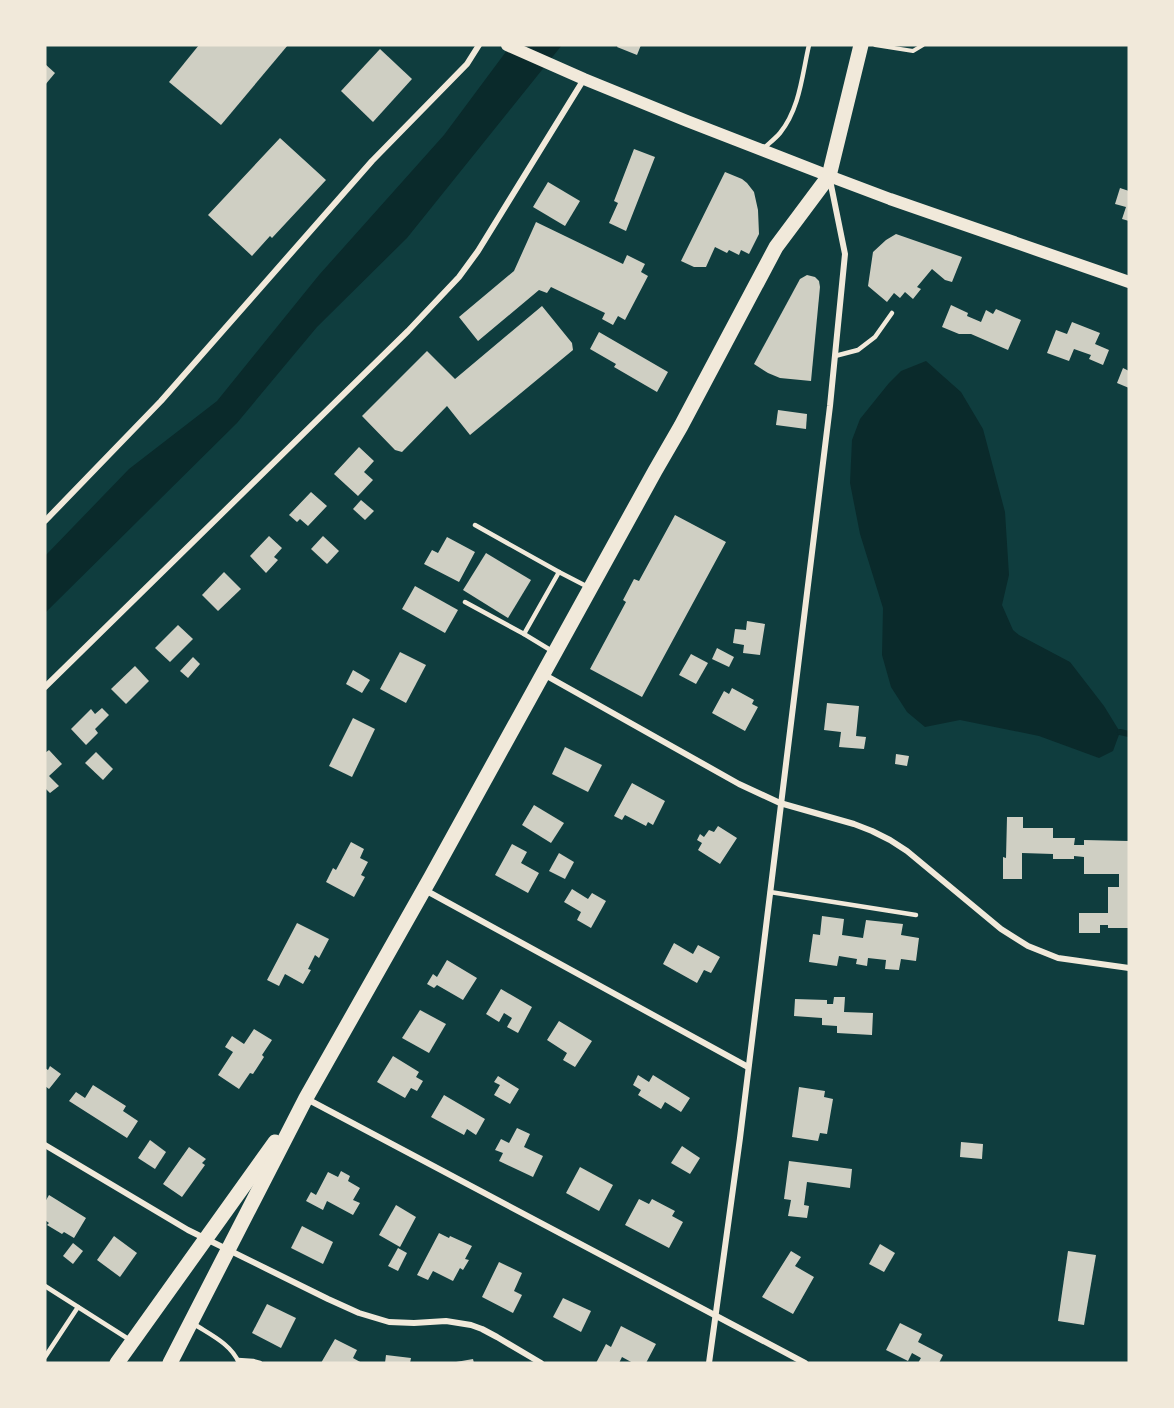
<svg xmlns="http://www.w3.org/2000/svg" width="1174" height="1408" font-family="'Space Grotesk',sans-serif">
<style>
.water{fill:#0a2a2b}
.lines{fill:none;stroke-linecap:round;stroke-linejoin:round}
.stream{stroke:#0a2a2b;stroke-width:6}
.building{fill:#cfcfc3}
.path{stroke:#f1e9da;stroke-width:4}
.service{stroke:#f1e9da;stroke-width:4.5}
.minor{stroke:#f1e9da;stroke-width:6}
.secondary{stroke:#f1e9da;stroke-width:12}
.primary{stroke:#f1e9da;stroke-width:15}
</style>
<rect width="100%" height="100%" fill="#0f3d3e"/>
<g class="water">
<polygon points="511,45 562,45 407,238 317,327 237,423 45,613 45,556 129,469 217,401 319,275 444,135"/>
<polygon points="926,361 961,392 983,429 1005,512 1009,575 1002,605 1013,630 1019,635 1070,662 1104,706 1120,732 1113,751 1099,758 1039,736 960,720 925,727 907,712 891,687 882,655 883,608 860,534 850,483 852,440 860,419 889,383 901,371"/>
</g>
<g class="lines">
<polyline class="stream" points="1120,732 1129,734"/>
</g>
<g class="building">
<polygon points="199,45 288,45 221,125 169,82"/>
<polygon points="618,45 641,45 637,55 617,47"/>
<polygon points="380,49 412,79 373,122 341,91"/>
<polygon points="45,64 55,73 45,85"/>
<polygon points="280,138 326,180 272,238 270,236 252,256 208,215"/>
<polygon points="634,149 655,157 626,231 609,223 618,203 614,201"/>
<polygon points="725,172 742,179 747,183 754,192 758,210 759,234 749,254 741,250 739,255 729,250 727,253 715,247 706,267 694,267 681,261"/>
<polygon points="548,182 580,201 565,226 533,207"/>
<polygon points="1120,188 1129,191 1129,221 1122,219 1126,207 1115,204"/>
<polygon points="536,222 623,264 627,255 645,264 641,272 648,276 625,320 618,316 613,325 602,319 605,313 551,287 547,293 539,290 478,341 459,317 514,271"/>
<polygon points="896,234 962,257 952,282 945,280 932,269 917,287 921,289 913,299 905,292 900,298 894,293 887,302 868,286 873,252 886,240"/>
<polygon points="807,275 815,277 819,281 820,287 811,381 780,378 768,373 754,364 800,279"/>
<polygon points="951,305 968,313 967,316 981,322 986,310 993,314 996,309 1021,320 1008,350 971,334 959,334 942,327"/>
<polygon points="542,306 572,343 573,350 470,435 447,406 402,452 395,450 362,416 427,351 455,379"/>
<polygon points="1072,322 1100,333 1095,344 1109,350 1103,365 1089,359 1091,355 1074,349 1069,361 1047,353 1056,330 1067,334"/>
<polygon points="599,332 668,372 657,392 614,367 616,364 590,349"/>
<polygon points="1123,368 1129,371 1129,388 1117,383"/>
<polygon points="778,410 807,414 806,429 776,425"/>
<polygon points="359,447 374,461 364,472 373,480 358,496 334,474"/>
<polygon points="311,492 327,506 308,526 300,519 297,522 289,515"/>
<polygon points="361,500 374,511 365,520 353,509"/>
<polygon points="675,515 726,542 642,697 590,669 626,602 623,600 634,579 639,581"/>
<polygon points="269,536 282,548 274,557 278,560 266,573 250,556"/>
<polygon points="323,536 339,551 327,564 311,549"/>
<polygon points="447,537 475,552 459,582 424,564 432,550 438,553"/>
<polygon points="486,553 531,580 508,618 463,590"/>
<polygon points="224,572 241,589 218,611 202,595"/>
<polygon points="415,586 458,610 445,633 402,609"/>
<polygon points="747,621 765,624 760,655 743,653 744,645 733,643 735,629 746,630"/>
<polygon points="178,625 193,639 170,662 155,648"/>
<polygon points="717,648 734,657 729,667 712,659"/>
<polygon points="400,652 426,665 406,703 380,689"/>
<polygon points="691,654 708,663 696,684 679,675"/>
<polygon points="193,657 200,664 188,678 180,671"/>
<polygon points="135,666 149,681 126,704 111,689"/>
<polygon points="353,670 370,680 362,693 346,684"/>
<polygon points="732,688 754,700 752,704 758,707 745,731 712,713 724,691 729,694"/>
<polygon points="827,703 859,706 856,736 866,737 864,749 839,747 841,732 824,730"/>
<polygon points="102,708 109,715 95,729 98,733 86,745 71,729 91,709 95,714"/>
<polygon points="353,718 375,729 352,777 329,766"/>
<polygon points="565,747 602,765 588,792 552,774"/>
<polygon points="49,750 62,764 49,776 59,786 50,793 45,788 45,753"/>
<polygon points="96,752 113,769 103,780 85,763"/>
<polygon points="896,754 909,756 907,766 895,764"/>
<polygon points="632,783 665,801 653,825 648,822 646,826 625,815 622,820 614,816"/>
<polygon points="534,805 564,823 551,843 522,825"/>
<polygon points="1007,817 1023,817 1023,828 1053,828 1053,838 1075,838 1074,845 1084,845 1084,840 1129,841 1129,928 1108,928 1108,925 1100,925 1100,933 1079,933 1079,913 1108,913 1108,887 1119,887 1119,874 1084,874 1084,857 1074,856 1074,859 1053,859 1053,854 1022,853 1022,879 1003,879 1003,857 1006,858"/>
<polygon points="718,826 737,838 720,864 698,850 702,843 697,840 700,834 704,837 709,830 714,832"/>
<polygon points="351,842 364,849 360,858 368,862 361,875 365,877 354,897 326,882 333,868 336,870"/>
<polygon points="512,844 527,852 521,863 539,873 528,893 495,875"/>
<polygon points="559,853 574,862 565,879 549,871"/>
<polygon points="572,889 588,899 592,893 606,901 591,928 577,920 581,912 564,902"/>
<polygon points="822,916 844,919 842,935 863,938 866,920 903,924 901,935 919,938 916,961 901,959 899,970 885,969 886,960 868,958 867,966 856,964 857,959 839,956 837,966 809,962 813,934 820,935"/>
<polygon points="297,923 329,939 319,958 315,955 308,969 311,970 303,984 285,974 279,986 267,980"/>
<polygon points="674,943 693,954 698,945 720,957 711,973 704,970 697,983 663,964"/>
<polygon points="447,960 477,978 463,1000 437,985 434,988 427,984 433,974 437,977"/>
<polygon points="501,989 532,1007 518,1033 507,1027 512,1018 504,1013 499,1022 486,1014"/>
<polygon points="834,997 845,997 844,1012 873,1013 872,1035 837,1033 837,1026 822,1025 822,1018 794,1016 795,999 827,1000 827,1004 833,1004"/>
<polygon points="420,1010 446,1024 429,1053 402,1038"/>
<polygon points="559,1021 592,1041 575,1067 563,1060 567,1053 547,1040"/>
<polygon points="254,1029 272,1040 262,1055 264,1057 253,1074 250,1073 239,1089 218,1075 233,1052 225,1047 232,1036 244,1044"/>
<polygon points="393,1056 419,1072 416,1077 423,1081 417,1091 411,1088 405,1098 377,1082"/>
<polygon points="50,1066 61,1074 49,1089 45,1086 45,1068 48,1070"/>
<polygon points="638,1075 649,1082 653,1075 690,1098 681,1112 665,1102 661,1109 638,1095 641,1090 633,1085"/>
<polygon points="498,1076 519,1089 510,1104 494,1095 500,1085 494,1082"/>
<polygon points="93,1085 126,1106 123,1111 138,1121 127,1138 69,1101 76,1092 85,1098"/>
<polygon points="799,1087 825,1091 824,1097 833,1099 827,1134 820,1133 818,1141 792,1137"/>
<polygon points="444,1095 485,1119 476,1135 467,1129 464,1135 431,1117"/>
<polygon points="517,1128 530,1134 524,1147 543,1156 533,1177 499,1161 503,1153 495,1150 501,1139 509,1143"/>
<polygon points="150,1140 166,1152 155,1169 138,1158"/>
<polygon points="961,1142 983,1144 982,1159 960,1157"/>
<polygon points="682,1146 700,1158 690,1174 671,1163"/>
<polygon points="189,1147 206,1159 202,1163 205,1165 182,1197 163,1184"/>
<polygon points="789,1161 852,1169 850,1188 807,1182 804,1205 809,1206 807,1218 788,1216 791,1200 784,1199"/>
<polygon points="580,1167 613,1185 599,1211 566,1193"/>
<polygon points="341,1171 350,1176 348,1181 360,1188 353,1200 360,1203 353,1215 327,1201 323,1210 306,1201 311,1192 316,1195 328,1172 338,1177"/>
<polygon points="49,1195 86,1218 74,1238 64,1232 62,1234 47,1225 49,1223 45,1220 45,1202"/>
<polygon points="639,1199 649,1204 652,1199 675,1211 672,1216 683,1222 669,1248 625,1225"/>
<polygon points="396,1205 416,1217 400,1247 379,1235"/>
<polygon points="302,1226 333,1242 323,1264 291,1248"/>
<polygon points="439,1233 449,1238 450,1236 472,1246 465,1259 469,1260 463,1270 460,1268 453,1281 433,1271 428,1280 417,1275"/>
<polygon points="114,1236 137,1253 120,1277 97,1260"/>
<polygon points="73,1243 83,1251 73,1264 63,1256"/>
<polygon points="880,1244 895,1253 884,1272 869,1264"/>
<polygon points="398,1248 407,1253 398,1271 388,1266"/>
<polygon points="791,1251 801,1257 795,1266 814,1277 793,1314 762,1297"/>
<polygon points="1068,1251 1096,1255 1084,1325 1058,1321"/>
<polygon points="499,1262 522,1273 514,1291 522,1295 513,1313 482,1297"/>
<polygon points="563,1298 591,1311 581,1332 553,1317"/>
<polygon points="267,1304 296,1318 281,1348 252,1333"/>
<polygon points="900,1323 922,1334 918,1342 943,1355 939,1363 918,1363 921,1358 912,1353 908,1361 886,1350"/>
<polygon points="621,1326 656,1344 646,1363 633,1363 622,1357 619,1363 596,1363 606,1344 611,1347"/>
<polygon points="335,1339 357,1350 353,1358 362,1363 321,1363"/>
<polygon points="386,1355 411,1358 410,1363 385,1363"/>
<polygon points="473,1359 474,1363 456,1363 456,1362"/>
</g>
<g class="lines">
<polyline class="path" points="875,45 913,51 923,45"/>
<g class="service">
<path d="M763 149C768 144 775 139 780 133 800 108 802 75 809 45"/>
<polyline points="835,356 858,350 875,337 892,313"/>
<polyline points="475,525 559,572"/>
<polyline points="465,602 524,634"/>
<polyline points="552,651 524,634 559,572 588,587"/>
<polyline points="770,892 916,915"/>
<polyline points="45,1286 130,1340"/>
<path d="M194 1324C211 1335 231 1344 239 1363"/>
<polyline points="45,1357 78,1307"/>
<polyline points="238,1360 253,1361 260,1363"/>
</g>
<g class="minor">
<polyline points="45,521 161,401 372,161 467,64 479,45"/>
<polyline points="545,675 739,784 780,803 854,824 872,831 890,840 907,851 1001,929 1028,946 1058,958 1129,968"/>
<polyline points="45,687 408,331 459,277 478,251 584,79"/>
<polyline points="425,890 748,1067"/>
<polyline points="307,1099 805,1363"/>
<polyline points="45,1145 188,1230 328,1299 359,1313 389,1322 414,1323 446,1321 471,1325 482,1329 497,1337 541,1363"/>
<polyline points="709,1363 740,1138 830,406 845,254 830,180"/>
</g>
<polyline class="secondary" points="507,45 584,79 687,121 829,176 890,199 1129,282"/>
<g class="primary">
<polyline points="117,1363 275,1142"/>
<polyline points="170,1363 306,1098 431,877 655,471 681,426 776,247 829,176 861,45"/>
</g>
</g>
<rect width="1174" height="1408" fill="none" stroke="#f1e9da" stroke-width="93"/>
</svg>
